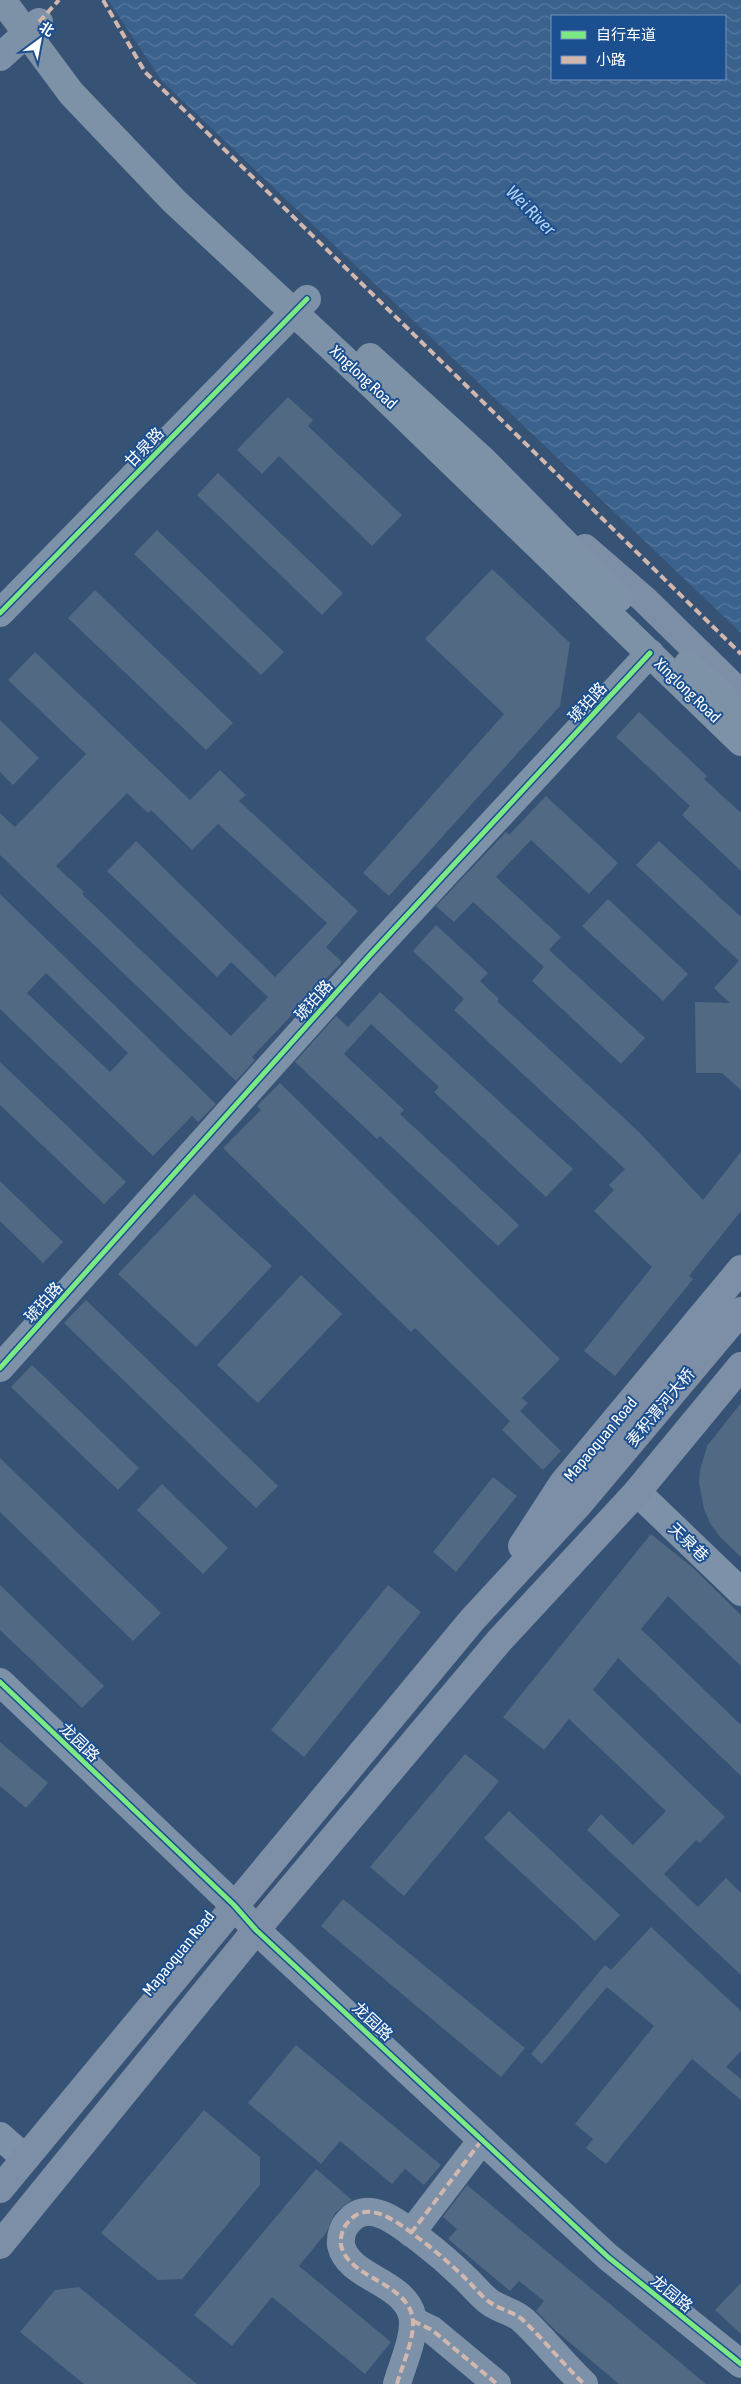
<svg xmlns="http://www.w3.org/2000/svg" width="741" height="2384" font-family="'Asap Condensed','Noto Sans SC',sans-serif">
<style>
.water{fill:url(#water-waves);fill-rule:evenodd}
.building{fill:#526984;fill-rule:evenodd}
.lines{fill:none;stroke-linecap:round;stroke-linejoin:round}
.minor{stroke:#7d92a8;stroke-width:28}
.major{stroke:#7d8ea7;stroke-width:28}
.highway{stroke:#7e92a7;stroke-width:28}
.quiet{stroke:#d1b7ad;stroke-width:4;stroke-dasharray:8 4;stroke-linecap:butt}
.cycleway-casing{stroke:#1b4f8f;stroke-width:8}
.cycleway{stroke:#7ce984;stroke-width:5}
.labels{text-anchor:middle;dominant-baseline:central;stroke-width:4;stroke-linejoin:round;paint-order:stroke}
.street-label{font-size:16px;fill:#fff;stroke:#1b4f8f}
.water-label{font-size:18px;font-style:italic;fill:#b5d3f5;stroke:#1b4f8f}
</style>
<defs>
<pattern id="water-waves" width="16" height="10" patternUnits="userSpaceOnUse" patternTransform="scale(1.25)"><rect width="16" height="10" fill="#3b618d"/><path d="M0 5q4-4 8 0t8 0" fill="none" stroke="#58799e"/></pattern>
</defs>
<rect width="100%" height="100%" fill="#365274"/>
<path class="water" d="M108 0H741V633L162 81ZM552 16H725V79H552Z"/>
<g class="building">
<polygon points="288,397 313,420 308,426 402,515 372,546 279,456 262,474 237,450"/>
<polygon points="218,473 343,593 322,615 197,495"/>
<polygon points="157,530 284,652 261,675 134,554"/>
<polygon points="492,569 570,643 560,706 389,896 363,873 504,714 425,639"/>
<polygon points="95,590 233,723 206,750 68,618"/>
<path d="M35 652 190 800 220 770 246 795 239 801 358 911 326 947 342 962 252 1057 255 1060 236 1081 0 855V813L15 827 86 754 8 680ZM127 793 148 813 151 810 192 850 218 824 327 923 275 977 136 841 107 871 217 977 231 962 268 997 231 1036 82 894 84 892 56 866Z"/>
<polygon points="639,712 707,776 704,779 741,813 741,871 682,815 690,806 616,737"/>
<polygon points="0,720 39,758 13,785 0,772"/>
<polygon points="546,796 618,863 589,894 531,840 496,877 561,937 549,950 645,1038 621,1064 532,981 544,967 473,902 454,922 436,906 506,832 509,835"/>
<polygon points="659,841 741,917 741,1090 722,1073 696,1073 695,1002 730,1003 714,988 739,961 636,865"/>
<path d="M0 894 216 1104 198 1122 192 1116 153 1156 0 1009ZM46 973 128 1053 110 1072 27 993Z"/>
<polygon points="608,899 688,974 663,1001 582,926"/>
<polygon points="436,925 488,973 480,981 499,999 497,1001 638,1131 703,1200 741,1152 741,1211 689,1276 693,1279 615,1376 584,1351 652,1267 594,1211 614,1190 609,1185 625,1169 454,1010 464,999 413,951"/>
<polygon points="380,992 573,1169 546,1197 434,1092 439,1087 371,1024 344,1054 404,1110 400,1114 519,1225 498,1246 380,1136 377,1139 295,1062 336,1016 348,1027"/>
<polygon points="0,1062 126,1182 104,1204 0,1105"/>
<polygon points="280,1083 560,1359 522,1398 528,1403 520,1411 561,1451 543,1470 502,1430 510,1421 415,1328 411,1332 223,1148 261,1110 257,1106"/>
<polygon points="0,1181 63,1242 43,1263 0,1221"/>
<polygon points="194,1194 272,1266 196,1347 118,1274"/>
<polygon points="301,1275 342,1314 258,1403 217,1365"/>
<polygon points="86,1300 278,1486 256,1508 64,1323"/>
<polygon points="32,1365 139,1468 118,1490 11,1387"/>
<polygon points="741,1403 741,1557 719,1536 710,1523 704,1509 699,1483 700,1470 707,1446"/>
<polygon points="0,1458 161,1613 133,1641 0,1512"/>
<polygon points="493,1477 517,1496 456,1572 433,1552"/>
<polygon points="162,1484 228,1548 203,1574 137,1510"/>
<polygon points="651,1534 692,1567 741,1615 741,1666 668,1596 641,1629 741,1725 741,1776 618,1658 593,1690 725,1817 700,1843 696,1840 664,1874 698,1907 726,1878 741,1893 741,1975 587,1830 601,1814 633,1845 666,1811 569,1719 544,1750 503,1717"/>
<polygon points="0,1585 104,1686 82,1708 0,1630"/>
<polygon points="388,1585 421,1612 304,1757 271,1730"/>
<polygon points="0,1742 48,1783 26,1808 0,1786"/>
<polygon points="465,1754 499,1781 404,1896 370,1867"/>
<polygon points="509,1811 620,1915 595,1941 484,1838"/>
<polygon points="343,1899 525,2048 501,2077 321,1926"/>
<polygon points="651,1927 741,2011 741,2051 726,2067 741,2079 741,2100 692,2059 606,2164 586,2148 593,2139 575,2124 654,2026 607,1987 542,2064 531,2054 605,1965 611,1970"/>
<polygon points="296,2045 441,2165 424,2185 405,2169 392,2184 340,2141 321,2164 248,2103"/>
<polygon points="204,2110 260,2157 260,2185 182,2279 158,2280 101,2233"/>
<polygon points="316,2169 352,2200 335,2213 326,2233 299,2266 391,2342 365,2374 272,2297 232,2346 194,2315"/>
<polygon points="467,2185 706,2384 619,2384 556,2331 536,2311 544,2301 519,2281 510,2291 448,2239 457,2229 443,2217"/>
<polygon points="741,2283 741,2334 715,2310"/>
<polygon points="79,2287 197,2384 84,2384 20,2332 55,2290"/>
</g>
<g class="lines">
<g class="minor">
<polyline points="0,57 39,22"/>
<polyline points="0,613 307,299"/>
<polyline points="0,1368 370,955 650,653"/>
<polyline points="637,1492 741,1592"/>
<polyline points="0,1682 234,1905 256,1930 608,2257 741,2364"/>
<polyline points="0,2136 25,2158"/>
<polyline points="411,2233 482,2140"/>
<polyline points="413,2321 432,2330 497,2384"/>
<path d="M397 2384C402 2365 417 2334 412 2315 403 2281 348 2278 341 2245 340 2236 343 2227 349 2221 370 2197 402 2226 421 2240 438 2253 454 2267 469 2282 476 2289 483 2298 491 2303 501 2310 515 2312 524 2321 545 2341 563 2364 584 2384"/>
</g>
<g class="major">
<polyline points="585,548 645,600 741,694"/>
<polyline points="522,1546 563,1483 741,1269"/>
<polyline points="0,2189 472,1620 579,1504 741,1311"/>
<polyline points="0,2245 256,1930 499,1641 637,1492 741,1366"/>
</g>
<g class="highway">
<polyline points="2,0 71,93 174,201 372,385 741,742"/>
<polyline points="370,357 483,460 619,598"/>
<polyline points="688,664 741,715"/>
</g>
<g class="quiet">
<polyline points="103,0 145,72 741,654"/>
<polyline points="39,22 59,0"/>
<polyline points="411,2233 482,2140"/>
<polyline points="413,2321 432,2330 497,2384"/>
<path d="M397 2384C402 2365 417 2334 412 2315 403 2281 348 2278 341 2245 340 2236 343 2227 349 2221 370 2197 402 2226 421 2240 438 2253 454 2267 469 2282 476 2289 483 2298 491 2303 501 2310 515 2312 524 2321 545 2341 563 2364 584 2384"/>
</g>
<defs>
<g id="cycleway">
<polyline points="0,613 307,299"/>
<polyline points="0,1368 370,955 650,653"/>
<polyline points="0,1682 234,1905 256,1930 608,2257 741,2364"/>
</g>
</defs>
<use href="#cycleway" class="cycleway-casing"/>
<use href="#cycleway" class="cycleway"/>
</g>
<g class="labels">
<g class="street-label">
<text transform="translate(364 377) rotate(43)">Xinglong Road</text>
<text transform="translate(144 447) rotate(-46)">甘泉路</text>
<text transform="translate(688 690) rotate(44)">Xinglong Road</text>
<text transform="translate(587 702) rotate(-47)">琥珀路</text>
<text transform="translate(313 1000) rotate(-48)">琥珀路</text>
<text transform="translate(43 1302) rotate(-48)">琥珀路</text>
<text transform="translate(660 1407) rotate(-50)">麦积渭河大桥</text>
<text transform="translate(600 1439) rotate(-50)">Mapaoquan Road</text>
<text transform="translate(689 1542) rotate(44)">天泉巷</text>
<text transform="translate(80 1742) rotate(44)">龙园路</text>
<text transform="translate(178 1953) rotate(-51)">Mapaoquan Road</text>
<text transform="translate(373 2021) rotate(43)">龙园路</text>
<text transform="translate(672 2293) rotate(39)">龙园路</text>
</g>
<g class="water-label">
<text transform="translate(531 210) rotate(45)">Wei River</text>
</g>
</g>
<rect x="551" y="15" width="175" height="65" fill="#1b4f8f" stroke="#7695bc"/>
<rect x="561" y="31" width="25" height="8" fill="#7ce984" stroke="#7695bc"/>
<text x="596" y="40" font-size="15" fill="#ffffff">自行车道</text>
<rect x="561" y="56" width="25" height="8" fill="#d1b7ad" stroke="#7695bc"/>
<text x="596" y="65" font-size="15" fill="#ffffff">小路</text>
<g transform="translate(40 40) rotate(32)" stroke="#1b4f8f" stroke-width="4" paint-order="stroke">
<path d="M0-4L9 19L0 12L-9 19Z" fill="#ffffff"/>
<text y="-8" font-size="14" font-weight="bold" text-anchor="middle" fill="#ffffff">北</text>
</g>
</svg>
